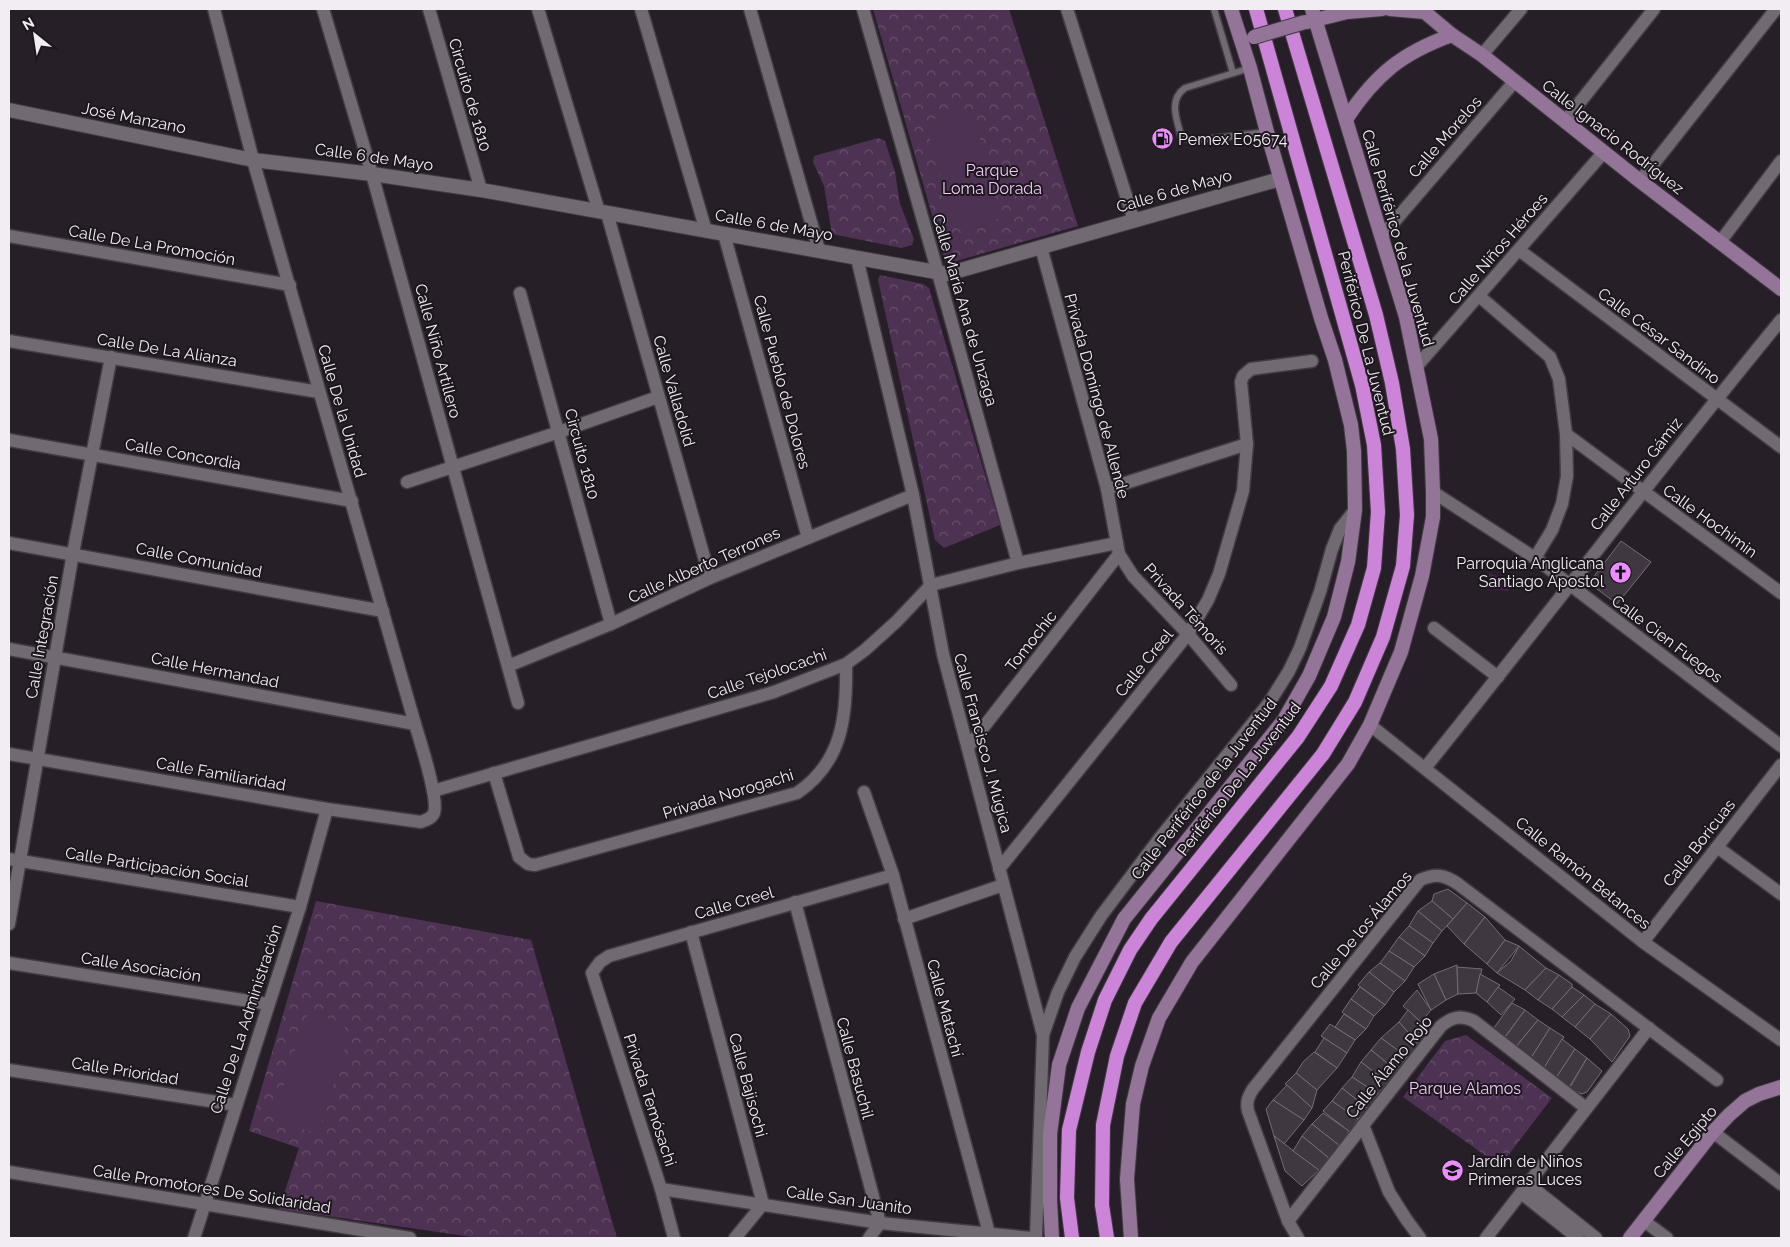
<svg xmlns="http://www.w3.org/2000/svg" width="1790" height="1247" font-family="Raleway,sans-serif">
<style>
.park{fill:url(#park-crowns)}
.pitch{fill:#4e3253}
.water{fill:#492050}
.building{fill:#3f3841;stroke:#746c76}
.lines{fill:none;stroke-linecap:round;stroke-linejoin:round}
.service-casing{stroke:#413b42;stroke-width:9}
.minor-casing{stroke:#413b42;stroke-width:15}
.tertiary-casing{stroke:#413b42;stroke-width:16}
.secondary-casing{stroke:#413b42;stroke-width:16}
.trunk-casing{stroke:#413b42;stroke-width:16}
.service{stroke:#726a73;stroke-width:6}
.minor{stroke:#726a73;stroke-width:12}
.tertiary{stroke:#726a73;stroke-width:14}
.secondary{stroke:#947499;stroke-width:14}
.trunk{stroke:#cc84d8;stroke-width:14}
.secondary-bridge-casing{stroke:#413b42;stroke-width:16;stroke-linecap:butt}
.secondary-bridge{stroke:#947499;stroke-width:14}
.labels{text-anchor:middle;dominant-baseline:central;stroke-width:4;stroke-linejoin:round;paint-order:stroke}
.street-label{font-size:16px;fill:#f1edf2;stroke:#1c161d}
.poi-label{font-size:16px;fill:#f1edf2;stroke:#1c161d;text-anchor:start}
.park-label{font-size:16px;fill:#f1caf8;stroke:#1c161d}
</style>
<defs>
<pattern id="park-crowns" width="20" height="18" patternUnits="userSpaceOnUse" patternTransform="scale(1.25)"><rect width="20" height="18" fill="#4e3253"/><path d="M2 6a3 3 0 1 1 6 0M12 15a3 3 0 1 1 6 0" fill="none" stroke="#68506c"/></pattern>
</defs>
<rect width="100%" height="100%" fill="#261f27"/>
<g class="park">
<polygon points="873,9 1009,9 1078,226 946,264"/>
<polygon points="878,138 885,141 895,172 900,204 914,239 912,245 901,248 832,234 824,186 813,162 814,156"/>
<polygon points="880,275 923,284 929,288 1000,525 944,548 935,540 878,280"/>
<polygon points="316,901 531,940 617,1238 479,1238 279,1209 299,1148 249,1131"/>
<polygon points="1466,1035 1552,1098 1500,1166 1403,1097 1445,1041"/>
</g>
<g class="pitch">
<polygon points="965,110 973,114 1000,211 997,220 964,232 954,227 928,131 932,120"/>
<polygon points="312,1013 342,1023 349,1035 320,1128 309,1131 279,1120 275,1113 306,1017"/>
</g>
<polygon class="water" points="1489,573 1510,581 1508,591 1485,588"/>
<g class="building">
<polygon points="1621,541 1651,562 1617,604 1589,583"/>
<polygon points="1448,889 1467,903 1453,919 1432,901 1434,894"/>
<polygon points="1432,901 1453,919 1442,931 1418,911"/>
<polygon points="1467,903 1485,917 1464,944 1447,926"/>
<polygon points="1418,911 1442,931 1433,943 1409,926"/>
<polygon points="1485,917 1505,940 1487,964 1464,944"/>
<polygon points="1409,926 1433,943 1425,956 1399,937"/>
<polygon points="1399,937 1425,956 1414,967 1389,951"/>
<polygon points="1505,940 1519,946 1497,973 1487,964"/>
<polygon points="1519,946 1546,968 1525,990 1497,973 1511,961"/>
<polygon points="1389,951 1414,967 1405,981 1380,963"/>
<polygon points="1380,963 1405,981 1394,992 1369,972"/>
<polygon points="1457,965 1458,994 1446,1000 1434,974"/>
<polygon points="1457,967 1482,969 1476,993 1458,994"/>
<polygon points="1546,968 1559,975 1538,1000 1525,990"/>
<polygon points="1369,972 1394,992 1385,1005 1358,985"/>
<polygon points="1434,974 1446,1000 1431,1010 1418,984"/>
<polygon points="1480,974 1500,985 1487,1002 1476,993"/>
<polygon points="1559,975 1572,984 1572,987 1552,1009 1538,1000"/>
<polygon points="1360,987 1385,1005 1374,1016 1351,999"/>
<polygon points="1498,987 1515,999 1501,1015 1487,1002"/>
<polygon points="1572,987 1584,995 1562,1017 1552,1009"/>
<polygon points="1417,990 1431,1010 1421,1022 1403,1006"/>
<polygon points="1584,995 1595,1004 1575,1027 1562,1017"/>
<polygon points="1351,999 1374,1016 1366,1029 1342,1012"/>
<polygon points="1512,1003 1525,1010 1504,1038 1493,1029"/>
<polygon points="1595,1004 1611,1014 1590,1039 1575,1027"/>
<polygon points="1408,1010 1427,1028 1419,1045 1399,1022"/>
<polygon points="1525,1010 1538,1020 1514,1049 1503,1040"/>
<polygon points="1344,1014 1366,1029 1355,1040 1335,1027"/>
<polygon points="1611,1014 1628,1029 1630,1036 1612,1062 1590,1039"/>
<polygon points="1538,1020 1550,1028 1529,1061 1514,1049"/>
<polygon points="1399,1022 1421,1047 1407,1057 1381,1038"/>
<polygon points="1330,1024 1355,1040 1347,1053 1321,1036"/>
<polygon points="1550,1028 1564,1037 1542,1071 1529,1061"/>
<polygon points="1324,1038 1347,1053 1337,1068 1315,1052"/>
<polygon points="1381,1038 1407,1057 1397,1071 1371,1050"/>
<polygon points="1562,1039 1575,1049 1554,1081 1542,1071"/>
<polygon points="1575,1049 1587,1058 1567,1091 1554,1081"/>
<polygon points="1371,1050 1397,1071 1388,1083 1361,1062"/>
<polygon points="1314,1052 1337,1068 1317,1090 1296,1073 1303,1062"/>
<polygon points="1587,1058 1602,1071 1587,1092 1582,1094 1569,1089"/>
<polygon points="1361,1062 1388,1083 1378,1094 1352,1077"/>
<polygon points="1296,1073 1317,1090 1312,1108 1285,1084"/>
<polygon points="1352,1077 1378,1094 1368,1109 1342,1088"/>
<polygon points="1287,1085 1312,1108 1304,1120 1273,1100"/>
<polygon points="1342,1088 1368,1109 1358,1119 1332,1101"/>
<polygon points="1273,1100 1304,1120 1284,1144 1274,1136 1266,1109"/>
<polygon points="1332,1101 1358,1119 1350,1132 1323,1111"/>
<polygon points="1323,1113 1349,1131 1340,1146 1312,1124"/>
<polygon points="1312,1124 1340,1146 1330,1159 1302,1136"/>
<polygon points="1274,1136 1319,1170 1302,1186 1285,1171"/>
<polygon points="1302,1136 1330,1159 1319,1170 1293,1151"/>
</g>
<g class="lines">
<defs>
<g id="service">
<polyline points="1214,9 1233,73"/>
<path d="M1250 68 1185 88C1168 100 1177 120 1181 136L1192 141 1267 132"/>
</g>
<g id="minor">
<polyline points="323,9 372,174 518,703"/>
<polyline points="429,9 481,190"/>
<polyline points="538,9 599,212"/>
<polyline points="641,9 706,231"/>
<polyline points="750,9 819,250"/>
<polyline points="863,9 938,273 1018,563"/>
<polyline points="1067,9 1134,221"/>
<polyline points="1482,55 1521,9"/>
<polyline points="1565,121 1654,9"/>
<polyline points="1640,181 1776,9"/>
<polyline points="607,213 710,578"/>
<polyline points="724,234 808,538"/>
<polyline points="9,236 290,285"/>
<polyline points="1381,237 1515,81"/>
<polyline points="1720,242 1781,161"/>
<polyline points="1041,247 1107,489 1119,554 1133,576 1188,634 1231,685"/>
<polyline points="1519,250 1781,447"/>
<polyline points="857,258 913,495 943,654 1043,1035 1036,1238"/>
<polyline points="520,293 611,624"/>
<polyline points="1479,296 1550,357 1559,379 1566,434 1567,476 1562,504 1552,530 1535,558"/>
<polyline points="9,341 319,392"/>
<polyline points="1416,367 1604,152"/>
<polyline points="1566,434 1781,593"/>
<polyline points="9,440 352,501"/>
<polyline points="407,482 559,432 658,397"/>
<polyline points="1107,489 1247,444"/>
<polyline points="1433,492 1535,558 1781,746"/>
<polyline points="9,543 383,611"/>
<polyline points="1434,628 1498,677"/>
<polyline points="9,649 415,724"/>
<polyline points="508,666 611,624 710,578 913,495"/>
<polyline points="1370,725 1643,942 1781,1040"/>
<polyline points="968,747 1119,554"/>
<path d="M9 754 327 809 421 822C426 820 432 818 434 813 439 799 420 741 415 724L253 160 214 9"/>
<path d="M1425 768C1545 619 1660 467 1781 320"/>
<path d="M494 773 519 857 528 864 535 865 797 793C843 762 847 715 846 664"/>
<polyline points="433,791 774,692 846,664 865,650 897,621 931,585 1018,563 1117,543"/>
<polyline points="864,792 893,875 989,1233"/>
<polyline points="1717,847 1781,894"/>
<polyline points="9,859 300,907"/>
<polyline points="999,869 1188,634 1208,600 1219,574 1243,491 1247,444 1241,382 1243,376 1251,369 1312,361"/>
<polyline points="795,902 880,1223 869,1238"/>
<polyline points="904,919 1003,885"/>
<polyline points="9,924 73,553 111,357"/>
<polyline points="691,932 763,1204 735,1238"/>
<polyline points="1643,942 1781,765"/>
<polyline points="9,963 268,1004"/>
<polyline points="1043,1035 1058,992 1075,957 1101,916 1159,839 1269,703 1289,671 1300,648 1320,592 1332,549 1340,529 1355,510"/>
<polyline points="9,1070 236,1105"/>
<polyline points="1363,1125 1389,1192 1406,1219 1420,1238"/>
<polyline points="1713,1132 1781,1184"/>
<polyline points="9,1172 410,1238"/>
<polyline points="1528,1184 1596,1238"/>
<polyline points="661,1189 880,1223 1032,1238"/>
<polyline points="1521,1193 1578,1238"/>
<path d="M1288 1221 1441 1026C1452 1017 1460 1015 1474 1021L1586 1108"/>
<polyline points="1644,1221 1667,1238"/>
<polyline points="194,1238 300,907 327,809"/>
<polyline points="674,1238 661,1189 592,973 600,962 609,956 893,875"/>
<path d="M1298 1238 1288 1221 1248 1111C1246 1102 1248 1097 1253 1089L1420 880C1436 873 1445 875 1458 884L1717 1080"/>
<polyline points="1486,1238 1649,1028"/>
</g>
<polyline id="tertiary" points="9,110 253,160 372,174 481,190 947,274 1280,179"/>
<g id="secondary">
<polyline points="1390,9 1425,12"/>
<polyline points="1421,9 1452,35 1482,55 1640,181 1781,289"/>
<polyline points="1307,22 1347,12 1382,9"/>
<path d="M1346 119C1376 74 1402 53 1452 35"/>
<polyline points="1052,1238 1050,1201 1050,1134 1059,1065 1078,1008 1124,919 1284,720 1309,676 1334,617 1348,562 1355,510 1354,451 1351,425 1335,360 1321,318 1267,132 1250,68 1231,9"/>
<polyline points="1131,1238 1127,1179 1133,1104 1142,1066 1159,1018 1192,962 1348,764 1370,725 1401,652 1422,576 1433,517 1433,492 1431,439 1406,317 1312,9"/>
<polyline points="1630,1238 1713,1132 1729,1115 1745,1101 1759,1094 1781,1087"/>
</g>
<g id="trunk">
<polyline points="1072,1238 1067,1198 1069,1130 1088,1052 1105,1000 1130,950 1151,919 1298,737 1331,686 1358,625 1374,568 1378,512 1374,445 1362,385 1256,9"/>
<polyline points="1107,1238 1102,1205 1103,1125 1117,1056 1135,1003 1171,942 1323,754 1355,702 1383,637 1403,566 1407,515 1403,449 1392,383 1376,315 1285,9"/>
</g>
</defs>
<use href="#service" class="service-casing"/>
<use href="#minor" class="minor-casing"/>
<use href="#tertiary" class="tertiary-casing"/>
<use href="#secondary" class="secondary-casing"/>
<use href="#trunk" class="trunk-casing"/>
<use href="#service" class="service"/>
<use href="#minor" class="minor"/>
<use href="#tertiary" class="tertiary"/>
<use href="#secondary" class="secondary"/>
<use href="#trunk" class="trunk"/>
<defs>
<polyline id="secondary-bridge" points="1254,37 1305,22"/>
</defs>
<use href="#secondary-bridge" class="secondary-bridge-casing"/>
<use href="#secondary-bridge" class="secondary-bridge"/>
</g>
<defs>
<symbol id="fuel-disc" viewBox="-11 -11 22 22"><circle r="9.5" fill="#eb8dfc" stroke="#1c161d"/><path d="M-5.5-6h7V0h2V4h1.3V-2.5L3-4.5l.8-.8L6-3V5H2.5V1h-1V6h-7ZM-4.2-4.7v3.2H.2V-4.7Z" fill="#111"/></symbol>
<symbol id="church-disc" viewBox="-11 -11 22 22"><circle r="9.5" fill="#eb8dfc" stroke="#1c161d"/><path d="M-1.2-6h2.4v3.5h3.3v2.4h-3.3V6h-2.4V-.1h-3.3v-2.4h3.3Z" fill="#111"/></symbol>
<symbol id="school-disc" viewBox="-11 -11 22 22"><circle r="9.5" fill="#eb8dfc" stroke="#1c161d"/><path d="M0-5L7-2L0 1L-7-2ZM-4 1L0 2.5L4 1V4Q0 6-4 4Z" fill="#111"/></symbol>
</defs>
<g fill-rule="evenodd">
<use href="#fuel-disc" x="1150" y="126" width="25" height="25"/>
<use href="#church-disc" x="1608" y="560" width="25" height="25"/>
<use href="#school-disc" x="1440" y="1158" width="25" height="25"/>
</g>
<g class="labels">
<g class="street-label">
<text transform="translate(470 95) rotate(74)">Circuito de 1810</text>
<text transform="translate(134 118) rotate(11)">José Manzano</text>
<text transform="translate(1445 137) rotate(-49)">Calle Morelos</text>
<text transform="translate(1613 137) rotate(38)">Calle Ignacio Rodríguez</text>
<text transform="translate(374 157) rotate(8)">Calle 6 de Mayo</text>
<text transform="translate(1174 191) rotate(-16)">Calle 6 de Mayo</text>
<text transform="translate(774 225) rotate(10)">Calle 6 de Mayo</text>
<text transform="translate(1398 238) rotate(74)">Calle Periférico de la Juventud</text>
<text transform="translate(152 245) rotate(10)">Calle De La Promoción</text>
<text transform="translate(1498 249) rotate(-49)">Calle Niños Héroes</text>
<text transform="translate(965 310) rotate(74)">Calle María Ana de Unzaga</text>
<text transform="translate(1659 336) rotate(37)">Calle César Sandino</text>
<text transform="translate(1366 343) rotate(76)">Periférico De La Juventud</text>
<text transform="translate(167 350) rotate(9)">Calle De La Alianza</text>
<text transform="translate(438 351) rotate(75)">Calle Niño Artillero</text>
<text transform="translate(782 382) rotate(75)">Calle Pueblo de Dolores</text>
<text transform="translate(674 391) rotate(74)">Calle Valladolid</text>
<text transform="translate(1097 396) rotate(75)">Privada Domingo de Allende</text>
<text transform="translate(342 411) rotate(74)">Calle De la Unidad</text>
<text transform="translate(183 454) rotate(10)">Calle Concordia</text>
<text transform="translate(582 454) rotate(75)">Circuito 1810</text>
<text transform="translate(1636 474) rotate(-52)">Calle Arturo Gámiz</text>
<text transform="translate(1710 521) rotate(36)">Calle Hochimin</text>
<text transform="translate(199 560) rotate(11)">Calle Comunidad</text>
<text transform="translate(704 565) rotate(-24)">Calle Alberto Terrones</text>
<text transform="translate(1186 609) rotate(48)">Privada Témoris</text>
<text transform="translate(42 637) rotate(-80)">Calle Integración</text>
<text transform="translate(1667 639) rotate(37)">Calle Cien Fuegos</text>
<text transform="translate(1031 641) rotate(-52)">Tomochic</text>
<text transform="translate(1144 663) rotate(-51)">Calle Creel</text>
<text transform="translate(215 670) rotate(11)">Calle Hermandad</text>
<text transform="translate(767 674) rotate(-19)">Calle Tejolocachi</text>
<text transform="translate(983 743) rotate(75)">Calle Francisco J. Múgica</text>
<text transform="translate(221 774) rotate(10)">Calle Familiaridad</text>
<text transform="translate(1239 779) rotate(-52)">Periférico De La Juventud</text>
<text transform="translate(1204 789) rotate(-52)">Calle Periférico de la Juventud</text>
<text transform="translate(728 794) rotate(-17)">Privada Norogachi</text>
<text transform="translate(1699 843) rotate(-52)">Calle Boricuas</text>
<text transform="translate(157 867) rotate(9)">Calle Participación Social</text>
<text transform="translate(1583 873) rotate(39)">Calle Ramón Betances</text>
<text transform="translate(734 903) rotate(-16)">Calle Creel</text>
<text transform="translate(1361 930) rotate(-50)">Calle De los Álamos</text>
<text transform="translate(141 967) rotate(9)">Calle Asociación</text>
<text transform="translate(945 1008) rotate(75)">Calle Matachí</text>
<text transform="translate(246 1019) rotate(-72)">Calle De La Administración</text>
<text transform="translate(1389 1067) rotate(-51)">Calle Álamo Rojo</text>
<text transform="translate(855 1068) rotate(75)">Calle Basuchil</text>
<text transform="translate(125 1071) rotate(9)">Calle Prioridad</text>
<text transform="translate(748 1085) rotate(75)">Calle Bajisochi</text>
<text transform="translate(650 1100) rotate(72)">Privada Temósachi</text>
<text transform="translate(1685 1142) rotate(-50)">Calle Egipto</text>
<text transform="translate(212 1189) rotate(9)">Calle Promotores De Solidaridad</text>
<text transform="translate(849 1200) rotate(8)">Calle San Juanito</text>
</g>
<g class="poi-label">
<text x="1178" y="139">Pemex E05674</text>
<text x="1604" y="563" text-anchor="end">Parroquia Anglicana<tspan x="1604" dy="18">Santiago Apostol</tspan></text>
<text x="1468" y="1161">Jardín de Niños<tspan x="1468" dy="18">Primeras Luces</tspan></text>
</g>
<g class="park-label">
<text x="992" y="170">Parque<tspan x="992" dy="18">Loma Dorada</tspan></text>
<text x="1465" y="1088">Parque Alamos</text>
</g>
</g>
<rect width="1790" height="1247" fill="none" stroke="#f1edf2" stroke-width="20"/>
<g transform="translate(35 35) rotate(330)" stroke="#1c161d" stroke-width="4" paint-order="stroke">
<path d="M0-4L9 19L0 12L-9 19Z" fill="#f1edf2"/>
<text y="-8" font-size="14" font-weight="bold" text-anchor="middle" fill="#f1edf2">N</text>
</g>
</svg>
